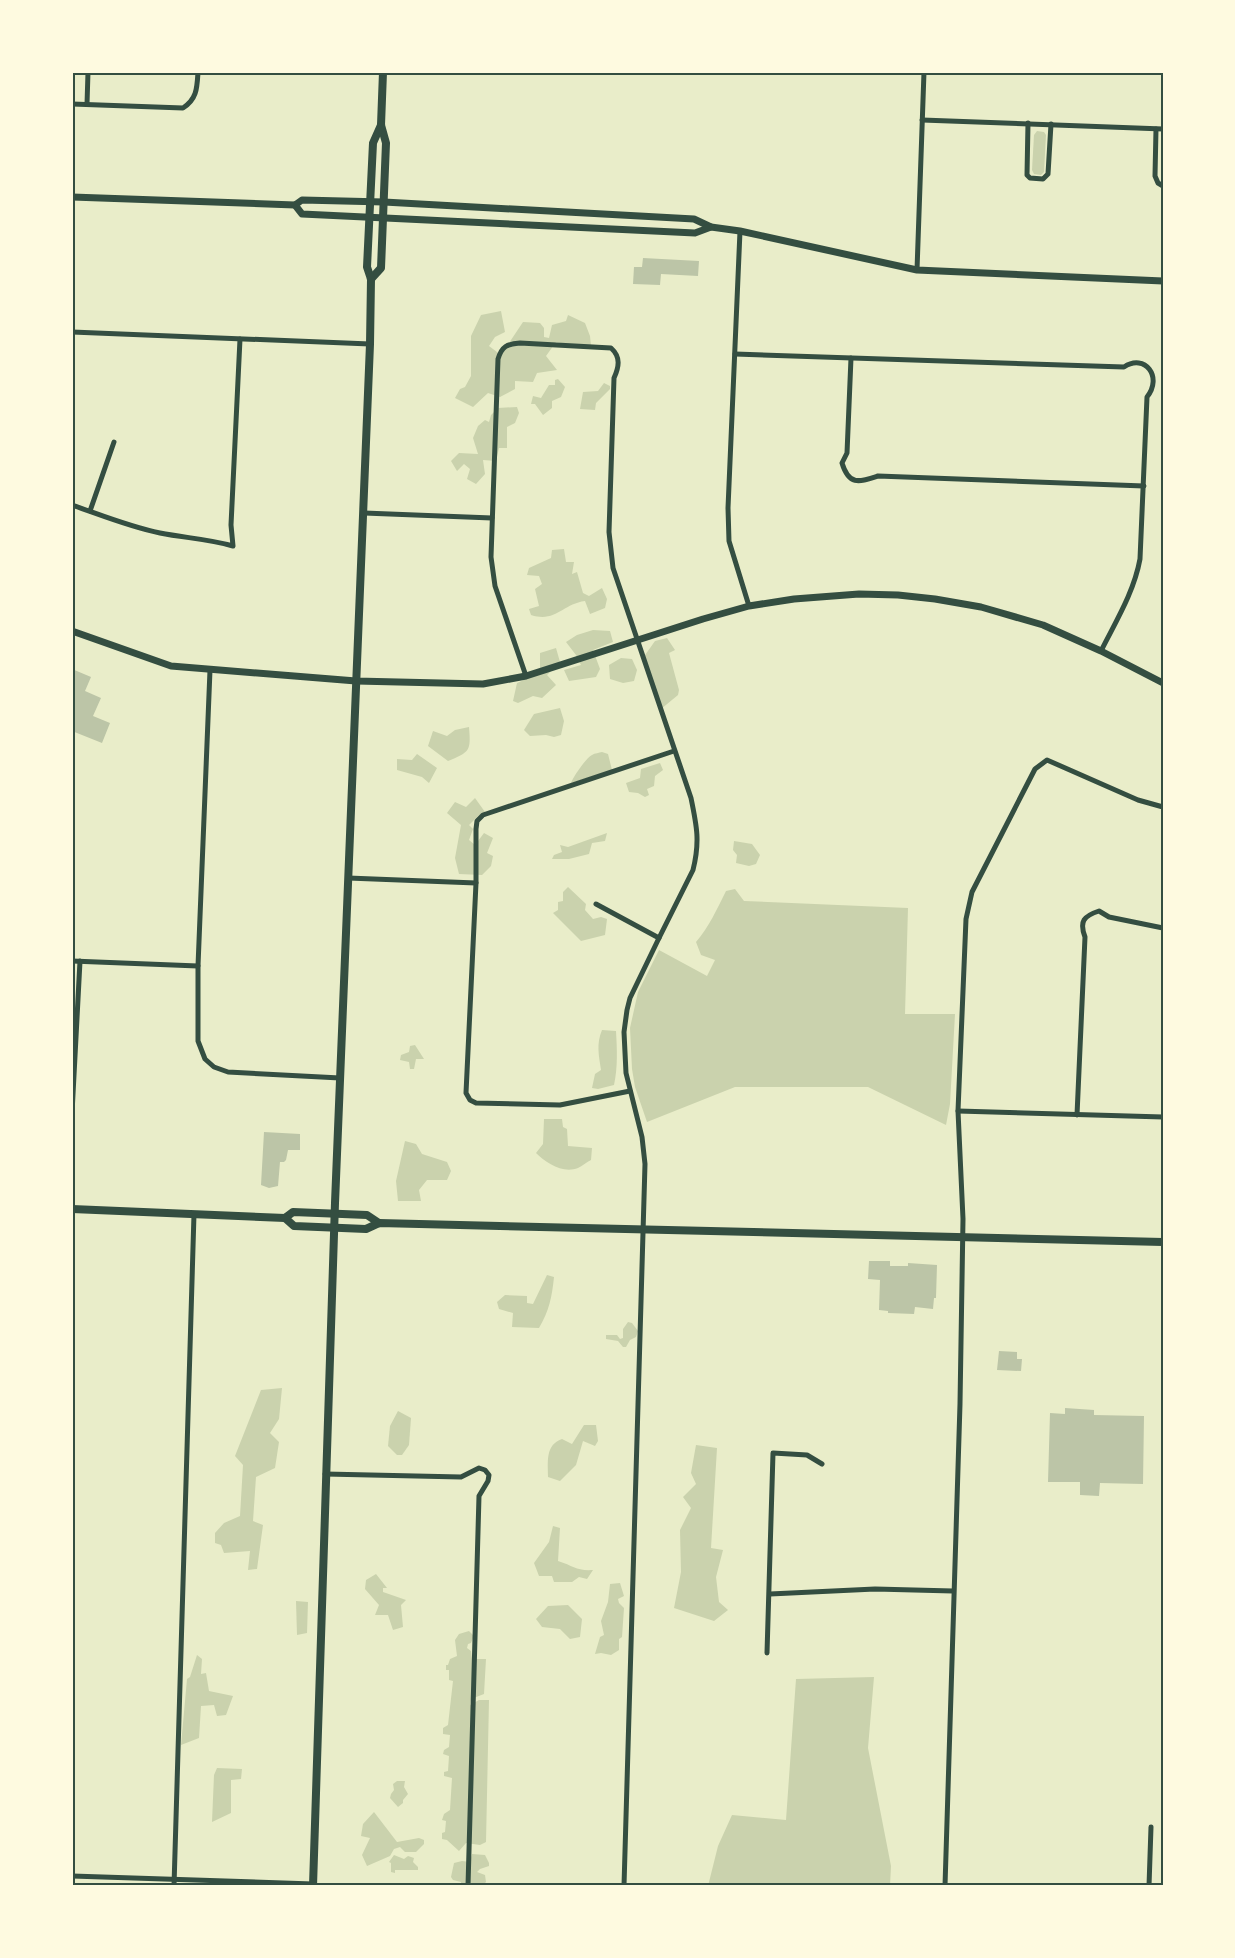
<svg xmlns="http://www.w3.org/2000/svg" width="1235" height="1958" font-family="'Asap Condensed',sans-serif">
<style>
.green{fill:#cad2ad}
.building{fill:#bcc5a7}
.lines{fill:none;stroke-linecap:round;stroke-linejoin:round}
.minor{stroke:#344e41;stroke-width:5}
.tertiary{stroke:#344e41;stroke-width:7}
.secondary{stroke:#344e41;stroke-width:8}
.neatline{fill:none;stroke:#344e41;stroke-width:2}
</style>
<rect width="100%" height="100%" fill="#e9edc9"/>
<g class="green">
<polygon points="1037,131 1044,132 1046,135 1044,172 1041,175 1034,174 1032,170 1034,135"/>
<polygon points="501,311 505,332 495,337 489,346 501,355 523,322 540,323 544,328 544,337 549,338 552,325 566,321 568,315 585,323 590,336 591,346 571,345 556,342 546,356 557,370 537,373 533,382 515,381 515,389 500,397 488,393 473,407 455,398 460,389 465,387 471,376 471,336 481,315"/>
<polygon points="558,379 565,387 561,397 552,401 552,408 543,415 535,404 531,404 533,396 541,398 549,385 555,385 555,380"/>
<polygon points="604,383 610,386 610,389 596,403 595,410 580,409 583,392 598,391"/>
<polygon points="517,407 519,413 515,423 507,427 507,448 499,448 496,461 483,460 485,474 476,484 467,479 470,469 464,464 457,471 451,461 459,453 478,454 473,438 478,426 485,420 489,422 491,415 498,408"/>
<path d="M564 549 566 562H574L572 574 577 572 583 593 589 596 602 588 607 599 605 608 590 614 585 601C562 604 556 623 531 615L529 609 539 606 535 589 542 584 539 576 527 575 529 568 551 558 552 550Z"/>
<polygon points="593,630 610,631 613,642 593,650 600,669 596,677 569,681 564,670 581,665 576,655 566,642 577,635"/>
<polygon points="667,638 675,650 669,653 679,690 678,695 661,709 643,658 655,641"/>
<polygon points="556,648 560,662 547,675 556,685 542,698 533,696 518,703 513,701 517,683 540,673 540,653"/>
<polygon points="621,658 632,659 637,670 634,681 623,683 610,679 609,665"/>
<polygon points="560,708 564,721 561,735 554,737 546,735 530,736 524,730 534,714"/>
<path d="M469 727C471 751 470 752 448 761L428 746 433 731 447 736 455 730Z"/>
<path d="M602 752 608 754 612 770 571 783C573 777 586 758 592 755 595 753 599 753 602 752Z"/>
<polygon points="417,754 437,768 429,783 422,777 397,770 397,759 412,760"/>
<polygon points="660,763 663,770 655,776 654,786 647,789 649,795 645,797 638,793 629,792 626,783 640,778 641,769"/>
<polygon points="475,798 485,812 478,816 469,825 473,829 469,840 475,845 484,833 493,838 487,853 493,856 491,866 482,875 459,874 455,858 461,825 447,813 455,802 466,807"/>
<polygon points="607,833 605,841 592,843 589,854 569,859 552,859 554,855 562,852 560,845 568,847"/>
<polygon points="734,841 752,844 760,855 756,864 749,866 736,863 737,855 733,850"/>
<polygon points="568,887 586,904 585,910 593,919 601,917 607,919 605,935 581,941 553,913 558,910 558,902 563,901 563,892"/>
<path d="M735 889 744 901 908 908 905 1014H955L950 1104 946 1125 868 1087H735L647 1122 635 1087 632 1069 630 1028 638 992 659 950 707 976 715 960 701 955 696 942C709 927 717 909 726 891Z"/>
<path d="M602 1030 616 1031C617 1049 618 1067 614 1085L598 1089 592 1088 595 1074 601 1070C599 1056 596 1044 602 1030Z"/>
<polygon points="415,1045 424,1059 416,1059 414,1069 410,1069 409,1062 400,1060 401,1055 409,1052 410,1046"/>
<path d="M544 1119H562L563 1127 567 1129 568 1146 592 1148 591 1160C587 1162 582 1166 578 1168 563 1174 546 1163 536 1153L543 1144Z"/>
<polygon points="405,1141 416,1144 422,1154 447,1162 451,1171 447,1180 427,1180 419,1190 421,1201 398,1201 396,1181"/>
<path d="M547 1275 554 1277C552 1297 549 1311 539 1328L512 1327 513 1313 499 1309 497 1302 505 1295 527 1296V1303L533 1304Z"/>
<polygon points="628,1322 632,1323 638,1331 636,1337 630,1340 626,1347 623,1347 618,1341 606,1339 606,1335 617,1335 620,1339 623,1338 623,1329"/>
<polygon points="282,1388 279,1419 270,1433 279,1442 275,1468 256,1477 253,1521 263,1525 257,1569 248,1570 250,1551 224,1553 221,1545 215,1543 215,1533 224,1523 240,1516 243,1465 235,1456 261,1390"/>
<polygon points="398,1411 411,1418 409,1445 402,1455 397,1455 388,1446 390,1426"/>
<path d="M584 1425H596L598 1441 595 1446 583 1441 576 1465 560 1481 548 1477C548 1462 545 1445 562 1439L572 1444Z"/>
<polygon points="696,1445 717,1448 711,1548 723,1550 716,1577 719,1602 728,1610 714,1621 674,1608 681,1572 680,1530 691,1508 683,1497 696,1484 691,1473"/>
<path d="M553 1526 560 1528 558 1561C574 1566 576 1571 593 1570L587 1579 579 1577 572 1582H554L552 1576H539L534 1563 549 1542Z"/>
<polygon points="376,1574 387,1588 383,1588 383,1592 406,1600 401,1605 403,1627 393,1630 388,1615 375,1615 379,1605 365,1589 366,1580"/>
<polygon points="620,1583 624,1596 618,1599 619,1603 624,1608 622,1637 619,1639 619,1650 611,1655 601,1653 595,1654 600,1637 604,1635 601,1621 608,1602 610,1584"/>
<polygon points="296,1601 308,1602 307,1633 297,1635"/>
<polygon points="568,1605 582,1619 580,1637 570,1639 560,1629 542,1627 536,1619 548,1606"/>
<polygon points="469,1631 474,1636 471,1643 468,1644 467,1648 471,1651 472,1659 486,1659 484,1694 471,1699 470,1705 479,1700 489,1700 486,1842 480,1845 466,1843 459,1851 447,1840 442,1839 442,1833 445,1832 446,1821 442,1820 444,1814 450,1810 452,1778 444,1776 444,1772 448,1771 449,1756 443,1754 444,1750 449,1747 450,1735 443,1734 443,1728 448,1725 453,1681 449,1680 449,1670 446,1670 446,1665 448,1665 450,1659 457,1656 455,1640 459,1634"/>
<polygon points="197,1655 202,1659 201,1674 206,1673 209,1691 233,1696 226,1715 217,1716 214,1705 201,1706 199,1738 181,1745 187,1679 190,1677"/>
<polygon points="874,1677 868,1748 891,1866 890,1886 708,1886 718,1846 732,1815 786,1820 796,1679"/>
<polygon points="217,1768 242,1769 241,1779 231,1780 231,1813 212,1822 214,1775"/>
<polygon points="397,1781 405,1781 404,1787 408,1794 403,1800 403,1803 398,1807 390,1798 391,1794 394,1790 393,1784"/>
<polygon points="374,1812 397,1842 419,1838 424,1840 424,1844 416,1852 405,1852 400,1847 394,1849 390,1856 367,1866 362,1855 370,1838 361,1836 363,1824"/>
<polygon points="472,1854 485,1855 489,1863 489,1866 480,1869 477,1872 485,1875 486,1882 482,1886 461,1886 461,1882 453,1880 451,1877 454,1863 462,1861 470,1862"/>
<polygon points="394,1855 404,1859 408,1856 414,1858 413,1862 418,1867 418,1870 395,1870 395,1873 391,1872 391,1863 389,1862"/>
</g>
<g class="building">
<polygon points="643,258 699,261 698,276 661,274 660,285 633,284 634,267 642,267"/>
<polygon points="72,669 91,677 85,691 101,698 93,716 110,723 102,743 72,731"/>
<polygon points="264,1132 300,1134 300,1150 288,1150 286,1160 284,1162 280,1162 278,1186 269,1188 261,1185"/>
<polygon points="869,1261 890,1261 890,1266 908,1266 908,1263 937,1265 936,1298 934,1298 933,1309 915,1307 914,1314 888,1313 888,1311 879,1310 880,1280 868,1279"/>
<polygon points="999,1351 1017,1352 1017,1359 1022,1359 1021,1371 997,1370"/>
<polygon points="1065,1408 1094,1410 1094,1415 1144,1416 1143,1484 1100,1483 1099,1496 1080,1495 1080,1482 1048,1482 1050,1413 1065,1414"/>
</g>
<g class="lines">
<g class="minor">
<path d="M72 104 183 108C197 99 197 88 198 72"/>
<polyline points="87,104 88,72"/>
<polyline points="922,120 1163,129"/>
<polyline points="1028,123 1027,175 1030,178 1043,179 1048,174 1051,124"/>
<polyline points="1156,129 1155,176 1158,183 1163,186"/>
<polyline points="740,231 728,508 729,541 749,606"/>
<polyline points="917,270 924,72"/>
<polyline points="72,332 370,344"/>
<path d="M735 354 1124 367C1145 353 1163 377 1147 397L1140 559C1134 592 1116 621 1101 651"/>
<path d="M851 358 847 453 842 463C849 486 859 482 878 476L1144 486"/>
<path d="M72 505C101 515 130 527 160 533 185 538 209 539 233 546L231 525 240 339"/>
<polyline points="90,511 114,442"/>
<polyline points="364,513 492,518"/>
<polyline points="210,670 198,966 198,1041 205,1059 214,1067 228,1072 340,1078"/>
<path d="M526 676 495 586 491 557 498 359C502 346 507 344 520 343L611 348C621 357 619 367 614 378L609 532 613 568 691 798C697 827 700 842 693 870L659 938 630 998 627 1010 624 1032 626 1073 642 1137 645 1164 624 1886"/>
<polyline points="348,878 476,883"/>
<polyline points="596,904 659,938"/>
<polyline points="72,961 198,966"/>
<polyline points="630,1091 560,1105 476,1103 470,1100 466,1093 476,883 476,829 477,821 483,815 674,751"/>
<polyline points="958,1111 1163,1117"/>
<polyline points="72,1113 80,961"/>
<path d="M1077 1115 1085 937C1079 921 1084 916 1099 911L1109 917 1163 928"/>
<polyline points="325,1474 461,1477 479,1468 485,1470 489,1475 488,1481 479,1496 468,1886"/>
<polyline points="770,1594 875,1589 953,1591"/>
<polyline points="767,1653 773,1453 807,1455 822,1464"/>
<polyline points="72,1876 313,1884"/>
<polyline points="174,1886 194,1214"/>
<polyline points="945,1886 960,1404 963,1219 958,1111 966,919 972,892 1035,769 1047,760 1138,800 1163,807"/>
<polyline points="1149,1886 1151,1827"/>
</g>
<g class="tertiary">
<polyline points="72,197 295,205 302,200 384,202 694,219 711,227 740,231 917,270 1163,281"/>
<polyline points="295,205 302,214 695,233 711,227"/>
<polyline points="72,631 171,666 356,681 483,684 526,676 703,619 749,606 794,599 859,594 898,595 935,599 981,607 1043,625 1101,651 1163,683"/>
</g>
<g class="secondary">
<polyline points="371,279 381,268 386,143 381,125 383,72"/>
<polyline points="72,1209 285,1218 293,1212 367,1215 379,1223"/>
<polyline points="285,1218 294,1226 366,1229 379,1223 1163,1242"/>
<polyline points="313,1886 335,1203 370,344 371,279 367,267 373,143 381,125"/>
</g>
</g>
<rect width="1235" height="1958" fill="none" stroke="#fefae0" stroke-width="147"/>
<rect x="74" y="74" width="1088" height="1810" class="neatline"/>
</svg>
